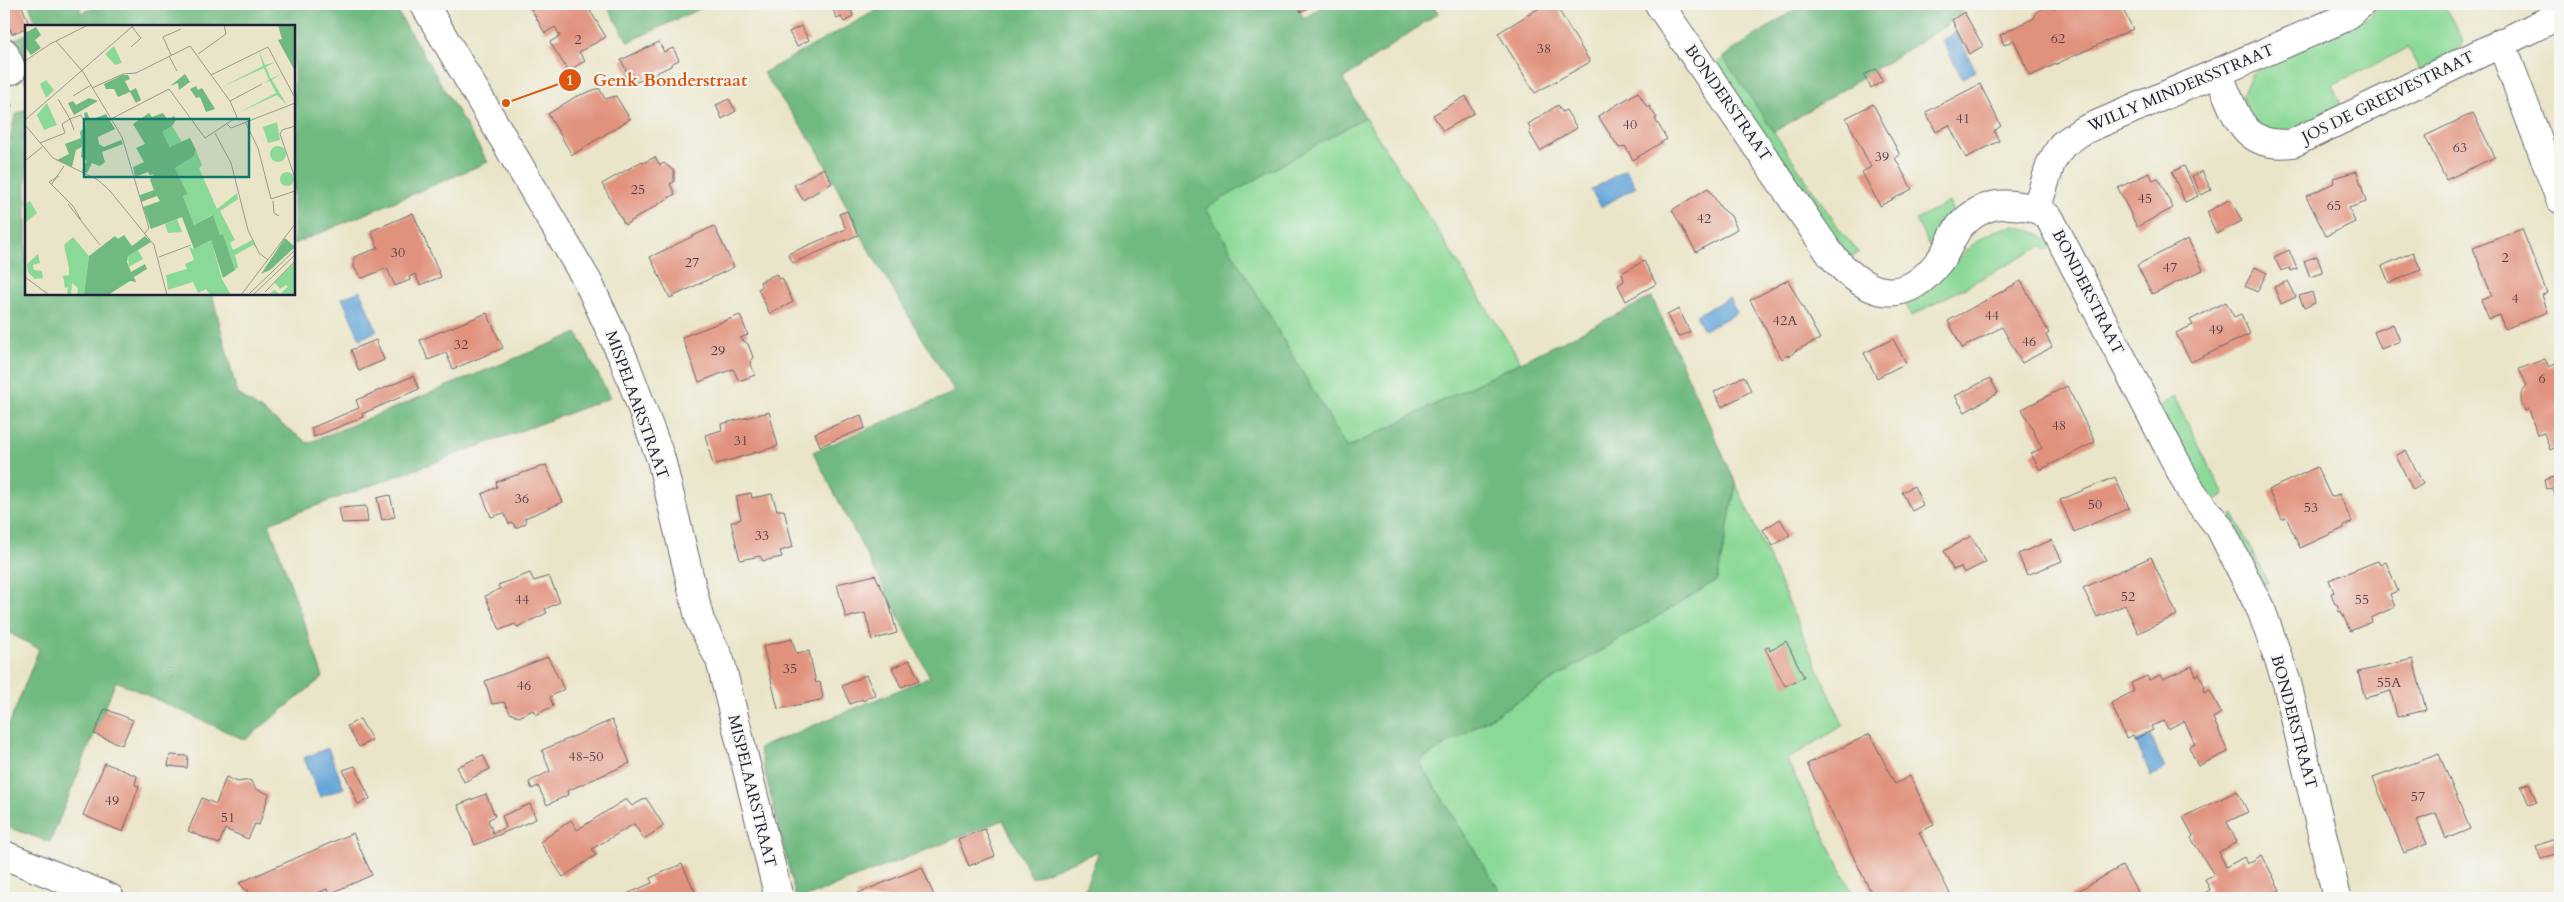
<svg xmlns="http://www.w3.org/2000/svg" width="2564" height="902" font-family="Cardo,serif">
<style>
.green{fill:#8bd997;stroke:#567e69}
.forest{fill:#70b980;stroke:#496e5e}
.water{fill:#65a5d8;stroke:#44648a}
.building{fill:#e1927d}
.lines{fill:none;stroke-linecap:round;stroke-linejoin:round}
.minor-casing{stroke:#68666d;stroke-width:30}
.minor{stroke:#fff;stroke-width:28}
.labels{text-anchor:middle;dominant-baseline:central;stroke-width:4;stroke-linejoin:round;paint-order:stroke}
.number-label{font-size:14px;fill:#523e4c}
.street-label{font-size:16px;fill:#22223b;stroke:#f6f6f2}
.inset-road{fill:none;stroke:#9a9790;stroke-width:1}
.view{fill:#0f766e;fill-opacity:0.15;stroke:#0f766e;stroke-width:2.5}
.inset-edge{fill:none;stroke:#22223b;stroke-width:2.5}
.leader{fill:none;stroke:#de560e;stroke-width:2}
.callout-dot{fill:#de560e;stroke:#f6f6f2;stroke-width:2}
.mark-label{font-size:15px;text-anchor:middle;font-weight:bold;fill:#fff}
.callout-label{font-size:18px;text-anchor:middle;font-weight:bold;fill:#de560e;stroke:#f6f6f2;stroke-width:4;stroke-linejoin:round;paint-order:stroke}
</style>
<rect width="100%" height="100%" fill="#f6f6f2"/>
<filter id="ink" filterUnits="userSpaceOnUse"><feTurbulence type="fractalNoise" baseFrequency=".02" numOctaves="2"/><feDisplacementMap in="SourceGraphic" scale="10" xChannelSelector="R" yChannelSelector="G"/><feConvolveMatrix kernelMatrix="1 2 1 2 8 2 1 2 1" color-interpolation-filters="sRGB"/></filter>
<filter id="wash" filterUnits="userSpaceOnUse"><feTurbulence type="fractalNoise" baseFrequency=".0096" numOctaves="4" result="noise"/><feDisplacementMap in="SourceGraphic" scale="20" xChannelSelector="R" yChannelSelector="G"/><feGaussianBlur stdDeviation="1.12" result="paint"/><feColorMatrix in="noise" values="0 0 0 0 0 0 0 0 0 0 0 0 0 0 0 0 0 1.4 0 .05"/><feComposite in="paint" operator="in"/></filter>
<g filter="url(#wash)">
<rect width="100%" height="100%" fill="#eae5c9"/>
<g class="green">
<polygon points="2380,4 2443,4 2463,40 2459,50 2420,71 2408,48 2332,85 2343,108 2286,134 2266,134 2249,117 2242,96 2252,73 2368,17"/>
<polygon points="1724,58 1840,230 1859,253 1847,258 1714,66"/>
<polygon points="1365,117 1521,362 1347,448 1205,208"/>
<polygon points="1949,202 1954,215 1932,250 1916,220"/>
<path d="M2014 226C2028 229 2044 233 2051 247L2045 250 2042 246 1911 316 1904 299C1912 296 1923 294 1929 289 1960 263 1970 233 2014 226Z"/>
<polygon points="2174,397 2224,495 2212,501 2158,407"/>
<polygon points="1736,484 1843,725 1787,760 1855,898 1504,898 1419,761 1717,580"/>
<polygon points="2233,514 2268,583 2258,583 2228,522"/>
</g>
<g class="forest">
<polygon points="29,4 79,4 81,13 105,4 393,4 488,162 294,244 294,26 37,26"/>
<polygon points="606,4 710,4 628,42"/>
<polygon points="888,4 1295,4 1304,18 1326,4 1433,4 1438,13 1343,79 1365,117 1206,208 1347,448 1652,297 1736,484 1717,580 1419,761 1504,898 1081,898 1099,851 1032,878 1003,820 804,898 796,898 759,748 930,677 813,452 955,392 869,250 817,149 763,73"/>
<polygon points="1803,4 1957,4 1963,15 1774,132 1723,57"/>
<polygon points="26,34 26,83 11,41"/>
<polygon points="26,109 26,294 212,294 237,393 308,443 577,333 610,398 269,523 323,677 245,740 116,681 50,842 4,826 4,737 39,649 4,630 4,171 15,115"/>
</g>
<g class="water">
<polygon points="1956,32 1976,71 1962,78 1942,40"/>
<polygon points="1626,169 1636,187 1601,207 1591,190"/>
<polygon points="360,291 377,331 360,339 342,298"/>
<polygon points="1729,298 1737,313 1704,330 1696,315"/>
<polygon points="2151,736 2165,769 2151,776 2136,742"/>
<polygon points="328,748 344,788 320,797 304,758"/>
</g>
<g id="blocks">
<g class="building">
<polygon points="4,4 21,4 30,26 12,34 4,14"/>
<polygon points="528,4 586,4 606,37 579,52 585,61 568,71 550,42 560,36 555,27 545,33"/>
<polygon points="838,4 850,4 853,16 844,22 841,17 837,19 832,7"/>
<polygon points="1296,4 1314,4 1301,12"/>
<polygon points="1546,4 1555,4 1590,62 1535,93 1498,33"/>
<polygon points="2065,4 2120,4 2133,29 2030,76 2014,40 2004,45 2000,35 2034,18 2036,12 2048,6 2054,9"/>
<polygon points="1964,12 1983,46 1969,54 1952,20"/>
<polygon points="801,26 809,40 797,46 789,32"/>
<polygon points="659,42 664,52 673,48 679,60 671,64 671,66 633,84 621,60"/>
<polygon points="1876,69 1883,81 1871,88 1864,75"/>
<polygon points="1980,84 2001,126 1994,131 1999,141 1966,158 1949,125 1936,132 1926,112"/>
<polygon points="599,88 605,99 616,96 630,119 572,155 548,114 575,97"/>
<polygon points="4,89 12,106 4,110"/>
<polygon points="1638,92 1647,107 1649,106 1657,118 1655,119 1667,139 1633,160 1625,146 1619,148 1598,116"/>
<polygon points="1466,96 1474,113 1443,131 1433,115"/>
<polygon points="729,99 736,111 722,119 716,105"/>
<polygon points="1873,104 1900,155 1895,158 1912,189 1880,206 1862,172 1871,167 1846,118"/>
<polygon points="1558,105 1562,112 1566,110 1577,128 1540,151 1529,132 1531,131 1528,124"/>
<polygon points="2473,113 2495,157 2446,180 2425,136"/>
<polygon points="655,157 660,165 664,163 674,171 674,182 670,184 675,194 625,225 602,184 642,161 643,163"/>
<polygon points="2184,166 2198,196 2185,202 2172,172"/>
<polygon points="824,168 832,183 803,200 794,185"/>
<polygon points="2202,171 2211,190 2201,195 2192,176"/>
<polygon points="2357,171 2366,202 2349,208 2355,222 2326,236 2306,196 2334,183 2333,178"/>
<polygon points="2149,173 2153,180 2158,178 2173,208 2137,227 2118,188"/>
<polygon points="1708,188 1721,208 1731,216 1737,229 1696,252 1672,210"/>
<polygon points="2230,199 2242,221 2216,234 2207,212"/>
<polygon points="847,211 858,235 793,263 788,254 846,229 839,214"/>
<polygon points="413,213 441,277 420,285 415,274 409,277 410,280 395,286 387,268 363,278 360,276 354,267 354,257 378,248 371,231"/>
<polygon points="714,226 734,267 670,298 650,257"/>
<polygon points="2522,229 2547,293 2542,295 2548,312 2505,329 2499,315 2489,319 2481,300 2492,296 2473,248"/>
<polygon points="2188,239 2203,270 2152,294 2137,265"/>
<polygon points="2289,250 2297,269 2291,271 2290,268 2281,271 2274,257"/>
<polygon points="2413,252 2421,270 2389,283 2382,266"/>
<polygon points="2317,256 2323,273 2310,277 2304,261"/>
<polygon points="1644,261 1656,284 1626,301 1618,285 1624,281 1622,273"/>
<polygon points="2255,267 2267,273 2257,292 2245,286"/>
<polygon points="776,274 779,279 782,278 793,302 770,314 758,289 762,287 760,282"/>
<polygon points="1788,280 1820,339 1795,351 1790,357 1788,355 1782,359 1750,300"/>
<polygon points="2021,281 2049,333 2046,335 2052,347 2022,363 2002,327 1962,348 1948,321"/>
<polygon points="2288,281 2296,297 2281,304 2274,287"/>
<polygon points="2312,292 2315,303 2304,308 2299,296"/>
<polygon points="2226,302 2234,317 2241,314 2250,334 2191,362 2176,333 2193,325 2190,320"/>
<polygon points="1679,309 1690,332 1678,337 1667,315"/>
<polygon points="487,313 503,348 453,369 446,353 428,360 420,340"/>
<polygon points="740,315 748,335 740,338 748,344 753,357 750,362 755,375 739,381 733,369 699,382 682,337"/>
<polygon points="2393,324 2400,341 2381,349 2374,332"/>
<polygon points="1893,339 1906,363 1877,378 1864,353"/>
<polygon points="376,340 384,360 359,371 351,350"/>
<polygon points="2545,359 2549,367 2560,362 2560,445 2550,450 2544,433 2537,435 2529,409 2525,411 2521,402 2521,394 2527,386 2519,369"/>
<polygon points="413,376 419,389 362,414 363,417 314,437 311,428 359,408 356,400"/>
<polygon points="1744,376 1751,391 1722,407 1714,392"/>
<polygon points="1990,378 1998,393 1965,412 1955,396"/>
<polygon points="2067,386 2095,442 2040,470 2031,454 2042,448 2022,409"/>
<polygon points="769,412 778,446 713,465 705,435 722,430 721,424"/>
<polygon points="861,415 865,428 820,446 815,433"/>
<polygon points="2406,450 2423,484 2413,490 2396,456"/>
<polygon points="546,465 563,502 525,518 526,523 516,528 513,523 509,524 504,513 491,517 482,494 497,487 496,482"/>
<polygon points="2317,467 2331,497 2339,494 2352,522 2344,526 2344,528 2300,548 2286,517 2282,519 2268,490"/>
<polygon points="2560,475 2560,510 2553,488 2546,489 2544,480"/>
<polygon points="2115,477 2129,508 2074,532 2060,500"/>
<polygon points="1914,486 1923,505 1912,511 1902,492"/>
<polygon points="751,493 752,498 772,494 777,510 784,510 793,547 780,551 782,557 763,561 760,556 740,560 731,522 741,519 736,496"/>
<polygon points="390,495 395,517 382,520 377,498"/>
<polygon points="366,506 368,522 342,523 339,508"/>
<polygon points="1780,519 1790,535 1773,546 1763,530"/>
<polygon points="1971,536 1986,562 1964,573 1961,567 1953,570 1944,551"/>
<polygon points="2052,540 2062,561 2027,575 2018,554"/>
<polygon points="2151,557 2177,615 2138,633 2125,605 2097,617 2083,588"/>
<polygon points="2378,561 2380,565 2386,562 2398,591 2390,594 2395,607 2371,618 2372,622 2350,631 2341,611 2339,612 2337,604 2335,604 2331,593 2334,592 2329,580"/>
<polygon points="530,573 534,581 549,576 560,602 545,609 547,613 517,627 515,624 500,630 485,596 500,589 498,585"/>
<polygon points="875,575 889,603 897,633 872,640 865,613 846,618 837,584"/>
<polygon points="792,639 796,653 809,651 816,683 820,682 823,697 820,700 778,709 763,646"/>
<polygon points="1786,641 1804,677 1785,686 1765,648 1769,647 1770,651"/>
<polygon points="548,657 564,689 550,697 553,706 536,715 533,710 519,717 510,713 504,702 492,704 485,681"/>
<polygon points="2413,659 2426,710 2397,717 2391,691 2365,698 2358,672"/>
<polygon points="910,660 919,680 901,687 892,668"/>
<polygon points="2192,666 2196,676 2199,674 2205,687 2203,689 2204,693 2210,690 2221,713 2213,718 2228,752 2198,766 2189,747 2195,744 2184,721 2168,729 2164,721 2151,726 2153,730 2135,739 2133,735 2126,738 2111,703 2134,691 2131,683 2147,676 2149,680 2160,675 2163,679"/>
<polygon points="866,675 876,696 871,696 863,701 862,699 850,704 842,686"/>
<polygon points="105,709 133,720 122,745 94,734"/>
<polygon points="360,719 372,740 359,747 347,726"/>
<polygon points="612,720 630,763 567,791 568,795 547,805 538,786 532,789 529,782 550,771 542,750"/>
<polygon points="1870,734 1895,784 1910,776 1934,825 1919,832 1952,898 1874,898 1807,764"/>
<polygon points="2439,754 2470,829 2446,839 2436,813 2417,820 2427,844 2404,853 2373,778"/>
<polygon points="170,755 188,756 187,768 168,766"/>
<polygon points="483,755 490,769 464,782 457,767"/>
<polygon points="105,763 137,776 135,785 139,786 123,832 83,815"/>
<polygon points="355,766 370,799 358,804 343,770"/>
<polygon points="226,777 238,782 250,780 256,789 269,794 259,825 255,824 248,839 225,829 219,844 188,831 202,798 216,804"/>
<polygon points="2529,783 2537,802 2529,805 2521,786"/>
<polygon points="2237,791 2248,812 2227,822 2237,842 2219,852 2226,867 2244,857 2247,864 2262,855 2280,890 2265,898 2195,898 2210,890 2205,879 2214,875 2191,838 2193,836 2183,817"/>
<polygon points="486,794 495,816 488,820 493,833 506,827 502,816 530,804 536,819 475,845 458,805"/>
<polygon points="646,798 664,826 644,839 634,824 592,849 596,855 563,877 540,842 571,820 577,830 626,799 632,806"/>
<polygon points="985,829 995,856 969,866 958,839"/>
<polygon points="353,833 372,875 329,894 327,889 306,898 254,898 239,883"/>
<polygon points="2555,839 2560,852 2541,859 2536,846"/>
<polygon points="682,864 698,898 618,898 652,883 650,878"/>
<polygon points="2122,866 2138,892 2128,898 2066,898"/>
<polygon points="922,867 935,898 858,898 856,894"/>
</g>
</g>
</g>
<g filter="url(#ink)">
<use href="#blocks" fill-opacity="0" stroke="#68666d" stroke-width="1"/>
<g class="lines">
<defs>
<g id="minor">
<polyline points="424,4 588,282 624,360 661,459 700,621 720,660 779,898"/>
<path d="M1659 4 1831 255C1867 296 1903 309 1940 260 1949 249 1953 231 1964 222 1978 209 1994 203 2012 205 2031 207 2036 206 2050 219L2192 493 2220 528 2262 612 2287 683 2337 898"/>
<polyline points="2501,42 2560,199"/>
<polyline points="4,52 12,70"/>
<path d="M2218 74C2236 112 2241 150 2293 143L2560 15"/>
<polyline points="2037,207 2051,163 2062,145 2082,131 2342,19 2361,4"/>
<polyline points="4,855 110,898"/>
</g>
</defs>
<use href="#minor" class="minor-casing"/>
<use href="#minor" class="minor"/>
</g>
</g>
<g class="labels">
<g class="number-label">
<text x="2058" y="38">62</text>
<text x="578" y="39">2</text>
<text x="1544" y="48">38</text>
<text x="1963" y="118">41</text>
<text x="1630" y="124">40</text>
<text x="2460" y="147">63</text>
<text x="1882" y="156">39</text>
<text x="638" y="189">25</text>
<text x="2145" y="198">45</text>
<text x="2334" y="205">65</text>
<text x="1704" y="218">42</text>
<text x="398" y="252">30</text>
<text x="2505" y="257">2</text>
<text x="692" y="262">27</text>
<text x="2170" y="267">47</text>
<text x="2515" y="298">4</text>
<text x="1992" y="315">44</text>
<text x="1785" y="320">42A</text>
<text x="2216" y="329">49</text>
<text x="2029" y="341">46</text>
<text x="461" y="344">32</text>
<text x="718" y="350">29</text>
<text x="2542" y="378">6</text>
<text x="2059" y="425">48</text>
<text x="741" y="440">31</text>
<text x="522" y="498">36</text>
<text x="2095" y="504">50</text>
<text x="2311" y="507">53</text>
<text x="762" y="535">33</text>
<text x="2128" y="596">52</text>
<text x="522" y="599">44</text>
<text x="2362" y="599">55</text>
<text x="790" y="668">35</text>
<text x="2389" y="682">55A</text>
<text x="524" y="685">46</text>
<text x="586" y="756">48-50</text>
<text x="2418" y="796">57</text>
<text x="112" y="800">49</text>
<text x="228" y="817">51</text>
</g>
<g class="street-label">
<text transform="translate(2181 88) rotate(-23)">WILLY MINDERSSTRAAT</text>
<text transform="translate(2388 97) rotate(-26)">JOS DE GREEVESTRAAT</text>
<text transform="translate(1728 103) rotate(55)">BONDERSTRAAT</text>
<text transform="translate(2088 292) rotate(63)">BONDERSTRAAT</text>
<text transform="translate(637 405) rotate(70)">MISPELAARSTRAAT</text>
<text transform="translate(2294 722) rotate(75)">BONDERSTRAAT</text>
<text transform="translate(752 791) rotate(76)">MISPELAARSTRAAT</text>
</g>
</g>
<g transform="translate(25 25)">
<rect width="270" height="270" fill="#eae5c9"/>
<path d="M89 21 97 38 90 40 80 29ZM234 26 240 40 250 37 241 42 246 54 256 49 247 55 262 80 252 70 213 88 251 68 245 56 239 58 244 55 239 43 197 62 238 41ZM21 55 29 65 21 73 15 59ZM22 78 32 100 19 105 12 90ZM252 97 255 115 243 118 238 102ZM147 101 157 117 146 123 137 107ZM245 129a8 8 0 1 1 16 0a8 8 0 1 1-16 0ZM171 125 177 140 174 143 192 184 212 168 213 174 195 186 210 215 205 218 208 225 227 215 231 223 228 220 210 230 213 242 210 245 198 209 195 210 187 190 169 200 158 171 163 169 150 143 169 131ZM255 154a7 7 0 1 1 14 0a7 7 0 1 1-14 0ZM5 176 12 188 0 198V179ZM152 194 157 207 143 208 140 199ZM48 212 64 231 59 270H52L53 263 47 258 46 270H42L43 262 40 263 38 251 44 250V243L39 220ZM186 215 197 254 206 270H185L181 264 173 268 168 257 143 265 141 250 162 244 160 239 169 235 164 222 169 224ZM113 225 118 234 104 242 103 230ZM13 229 15 238 8 240 9 245 17 246 18 253 10 254 3 247 2 239ZM270 237V270H244L249 265 255 269 263 262 261 260 255 264 249 257Z" fill="#8bd997"/>
<path d="M253 0H270V46L253 15 257 14ZM11 2 16 10 10 15 16 23 6 30 0 22V8ZM160 49 165 57 154 65 153 58 145 61ZM97 50H103L105 54 100 56 105 66 111 63 116 75 111 78 105 67 93 72 89 64H81L79 59ZM171 61 173 65 177 63 190 84 181 87 175 72 171 73 165 64ZM64 73 73 76 49 90 43 78 48 76 51 80ZM62 87 65 95 81 89 90 104 73 112 74 119 79 122 96 115 98 119 77 127 80 137 75 141 67 138 62 148 57 146 62 136 56 132 57 122 51 125 47 142 32 135 44 129 40 119 56 113 55 107 61 100 59 88ZM124 88 127 92 138 88 143 95 149 91 151 95 147 101 137 107 145 122 165 113 171 125 169 131 150 143 163 169 158 171 169 200 188 190 195 210 198 209 210 245 198 253 186 215 169 224 157 192 126 204 118 182 135 176 132 171 116 177 115 170 129 165 125 155 129 149 125 150 123 147 110 152 108 142 119 137 111 123 120 119 108 99ZM99 210 107 221 120 211 126 217 103 231 102 237 106 247 120 239 122 244 109 252 111 257 105 256 83 270H59L64 231 90 211 93 214ZM260 213 270 222 245 245 236 249Z" fill="#70b980"/>
<path class="inset-road" d="M31 16 58 47 97 112 124 203 120 208M106 22 116 13 107 2M173 29 201 9 199 0M146 30 138 12 156 4M144 31 152 46M0 36 25 19 63 0M186 50 243 22 270 73M67 63 98 49 111 48 165 21 205 76 212 92 180 113 144 64 86 94M48 71 66 60M33 74 45 94 56 90 60 98M205 76 237 59M0 95 109 0M220 97 233 123 246 174 270 166M202 99 206 103 270 78M0 100 28 133 73 155 85 166 129 220 142 270M270 101 257 105 255 109 270 153M190 108 206 138 223 205 234 228 243 235M15 118 40 108 37 99 45 94 49 105M0 136 17 122M34 151 24 157 48 181 56 195M26 160 39 141M248 176 249 188 254 191M43 179 75 220M134 232 166 220M0 252 24 270M240 267 270 236M216 270 270 199M223 270 270 225M228 270 270 230"/>
<path class="view" d="M59 94H224V152H59Z"/>
<rect width="270" height="270" class="inset-edge"/>
</g>
<path class="leader" d="M506 103L570 80"/>
<g class="callout-dot">
<circle cx="506" cy="103" r="5"/>
<circle cx="570" cy="80" r="12"/>
</g>
<g class="mark-label">
<text x="570" y="85">1</text>
</g>
<g class="callout-label">
<text x="670" y="86">Genk Bonderstraat</text>
</g>
<rect width="2564" height="902" fill="none" stroke="#f6f6f2" stroke-width="20"/>
</svg>
